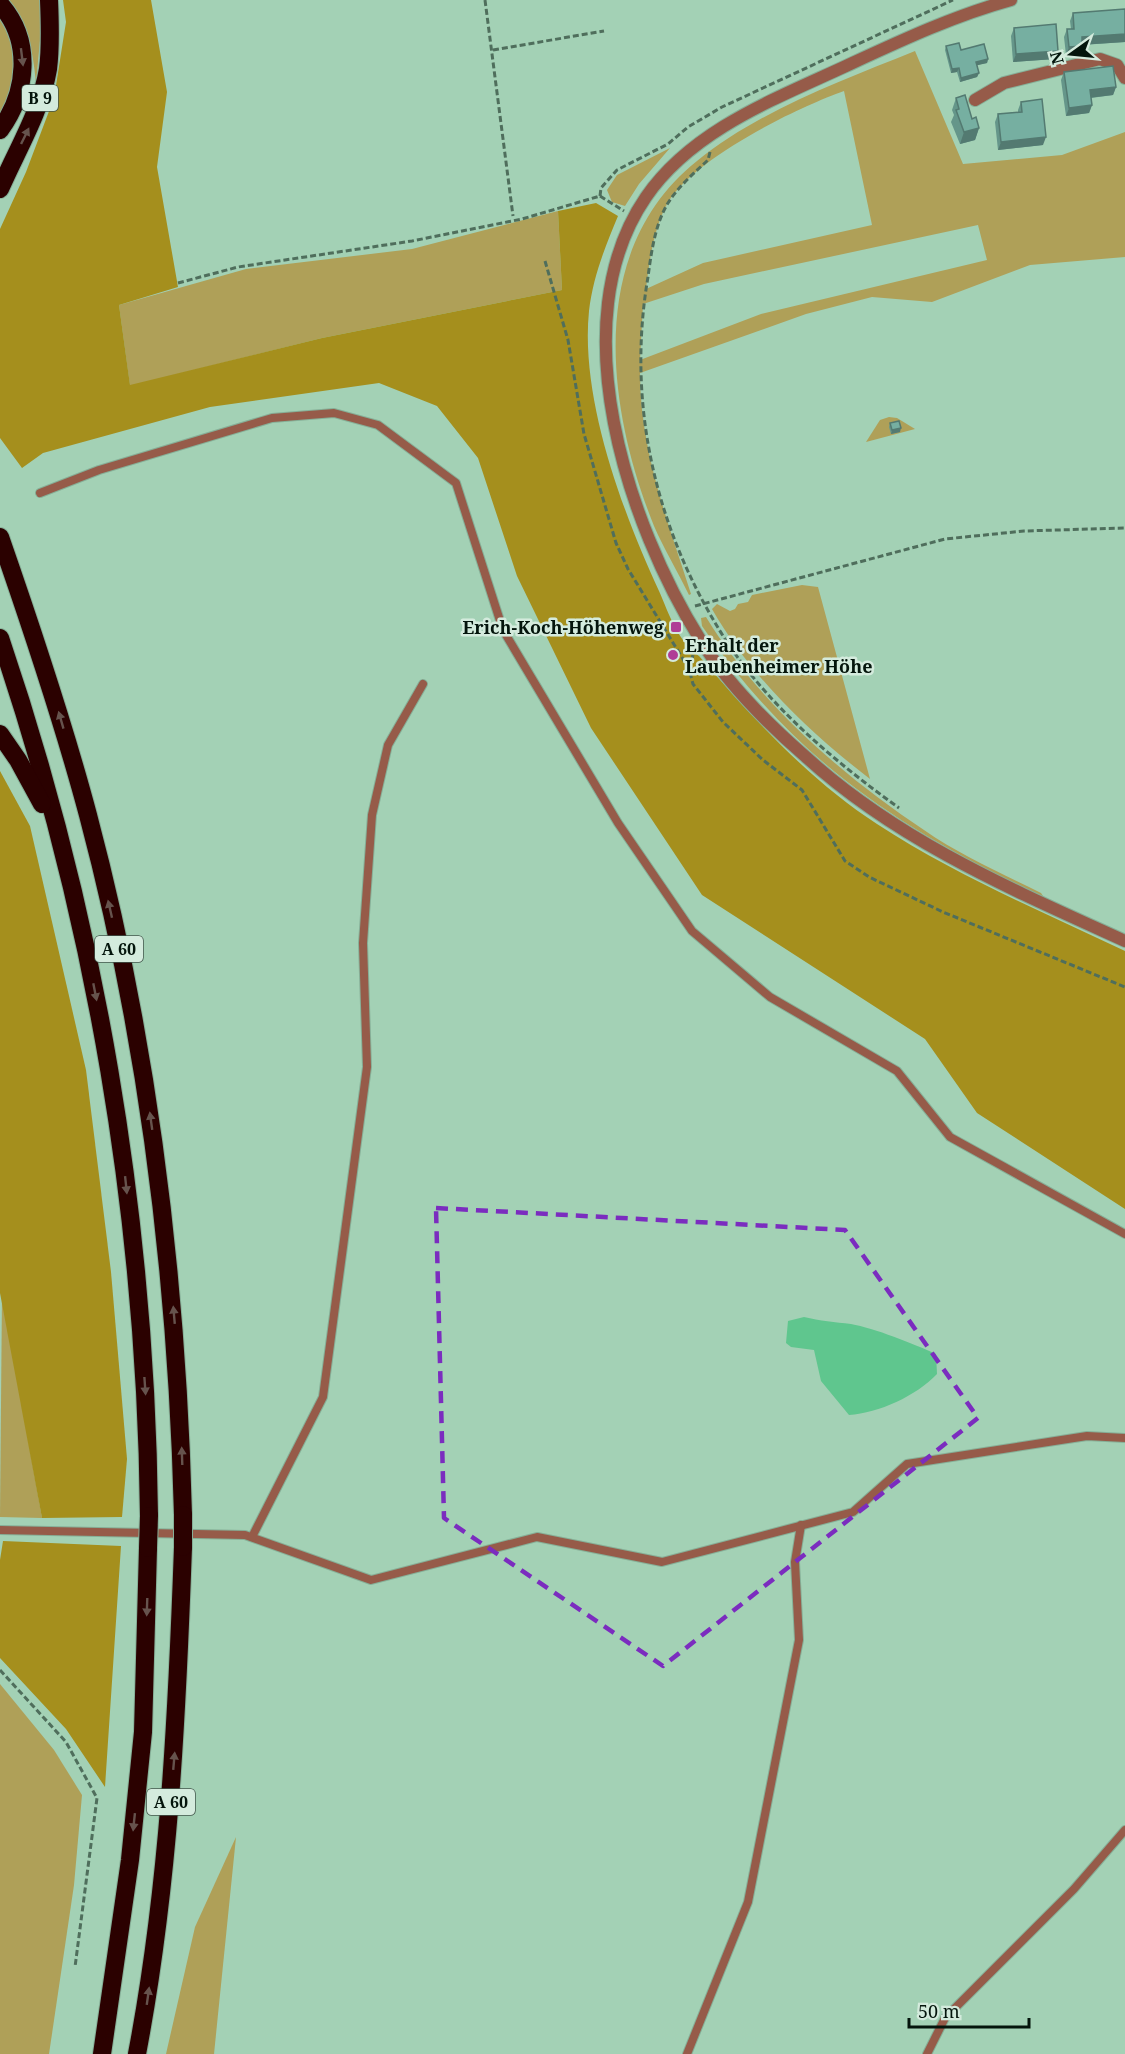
<svg xmlns="http://www.w3.org/2000/svg" width="1125" height="2054" font-family="'Noto Serif',serif">
<style>
.green{fill:#afa058;fill-rule:evenodd}
.forest{fill:#a58f1d}
.water{fill:#5fc68e}
.lines{fill:none;stroke-linecap:round;stroke-linejoin:round}
.service-casing{stroke:#86af97;stroke-width:10}
.minor-casing{stroke:#86af97;stroke-width:14}
.tertiary-casing{stroke:#86af97;stroke-width:14}
.motorway-casing{stroke:#86af97;stroke-width:20}
.path{stroke:#4f6e5c;stroke-width:3;stroke-dasharray:6 3;stroke-linecap:butt}
.service{stroke:#965b49;stroke-width:8}
.minor{stroke:#965b49;stroke-width:12}
.tertiary{stroke:#965b49;stroke-width:12}
.motorway{stroke:#2b0100;stroke-width:18}
.motorway-bridge-casing{stroke:#86af97;stroke-width:20;stroke-linecap:butt}
.motorway-bridge{stroke:#2b0100;stroke-width:18}
.wall{fill:#65968a}
.shaded-wall{fill:#537a71}
.building{fill:#76afa1;stroke:#537a71;stroke-width:1.5}
.oneway{fill:#66534d}
.marked{fill:none;stroke:#7b2cbf;stroke-width:4.5;stroke-dasharray:12 8;stroke-linejoin:round}
.poi-dot{fill:#b03d96;stroke:#d4ebdd;stroke-width:2}
.labels{text-anchor:middle;dominant-baseline:central;stroke-width:5;stroke-linejoin:round;paint-order:stroke}
.shield{fill:#d4ebdd;stroke:#42554b;stroke-width:1.5}
.shield-label{font-size:16px;font-weight:bold;fill:#04150c}
.poi-label{font-size:18px;font-weight:bold;fill:#04150c;stroke:#d4ebdd;text-anchor:end}
</style>
<rect width="100%" height="100%" fill="#a3d1b5"/>
<g class="green">
<path d="M9 0H40L42 19 36 83C33 50 28 28 9 0Z"/>
<path d="M0 20C18 46 21 90 0 115Z"/>
<path d="M915 51 963 164 1062 155 1125 132V257L1030 265 932 302 872 297 806 314 640 373C640 450 668 522 691 594L689 595C678 572 664 549 654 526 607 409 585 250 697 161 760 110 841 81 915 51ZM844 91 872 225 703 263 646 289C649 262 654 228 667 204 692 159 796 108 844 91ZM978 225 987 260 761 314 640 360 643 304 704 284Z"/>
<polygon points="670,148 639,184 625,206 612,202 607,190 617,175"/>
<polygon points="558,211 562,290 322,338 130,386 119,305 246,269 412,249"/>
<polygon points="889,417 897,418 915,429 866,442 880,420"/>
<path d="M802 585 818 587 870 779C809 732 751 677 712 609L717 604 730 611 735 609 738 604 748 602 752 595Z"/>
<path d="M706 617C759 703 840 774 924 830 960 855 1001 873 1041 893L1045 899C900 828 796 763 702 626L701 618Z"/>
<polygon points="2,1293 42,1518 0,1517"/>
<polygon points="0,1684 54,1750 82,1795 74,1885 49,2054 0,2054"/>
<polygon points="236,1837 214,2054 166,2054 195,1927"/>
</g>
<g class="forest">
<path d="M63 0H151L167 92 157 167 178 287 119 305 130 385 322 338 562 290 558 211 596 203 618 216C605 247 593 277 589 311 580 399 623 513 659 591 669 614 678 642 699 656 752 717 809 780 877 824 955 875 1041 911 1125 951V1209L977 1113 925 1039 702 895 591 728 517 576 478 458 437 406 379 383 210 407 43 453 22 468 0 438V229L26 172 54 98 66 22Z"/>
<polygon points="0,771 30,826 86,1070 111,1272 127,1459 122,1517 42,1518 0,1293"/>
<polygon points="3,1541 121,1546 105,1787 66,1729 0,1658 0,1560"/>
</g>
<path class="water" d="M804 1317C820 1321 835 1322 851 1324 874 1328 914 1344 936 1354L937 1374C916 1396 879 1413 849 1415L821 1381 814 1350 791 1347 786 1343 788 1321Z"/>
<g class="lines">
<defs>
<g id="service">
<polyline points="40,493 99,470 272,418 334,413 378,425 456,483 503,630 618,823 692,931 770,997 897,1071 950,1137 1125,1234"/>
<polyline points="0,1530 245,1535 371,1580 537,1537 662,1562 853,1512 907,1464 1087,1436 1125,1438"/>
<polyline points="252,1537 323,1397 367,1067 363,943 372,815 388,745 423,684"/>
<polyline points="687,2054 748,1902 799,1640 795,1562 801,1525"/>
<polyline points="927,2054 945,2018 1074,1889 1125,1830"/>
</g>
<polyline id="minor" points="975,100 1004,83 1100,59 1117,65 1125,78"/>
<path id="tertiary" d="M1011 0C953 16 900 41 846 66 775 99 692 130 646 197 560 322 628 525 701 641 728 684 768 724 806 757 898 841 1013 890 1125 941"/>
<g id="motorway">
<path d="M0 4C33 41 27 93 0 130"/>
<path d="M0 189C17 150 41 111 48 69 51 46 50 23 49 0"/>
<path d="M0 537C32 629 63 721 88 815 149 1044 177 1278 183 1515"/>
<path d="M0 638C96 920 146 1218 149 1516"/>
<polyline points="0,734 18,760 42,804"/>
<polyline points="102,2054 130,1860 143,1732 148,1548"/>
<path d="M137 2054C169 1886 177 1717 183 1547"/>
</g>
</defs>
<use href="#service" class="service-casing"/>
<use href="#minor" class="minor-casing"/>
<use href="#tertiary" class="tertiary-casing"/>
<use href="#motorway" class="motorway-casing"/>
<g class="path">
<polyline points="485,0 513,216"/>
<polyline points="493,50 604,31"/>
<path d="M710 152 708 160C694 173 678 187 668 203 655 224 651 254 648 277 627 399 653 520 717 626 760 699 831 759 899 808"/>
<polyline points="600,196 601,188 617,170 668,144 688,127 722,107 953,0"/>
<polyline points="600,196 624,211"/>
<polyline points="545,261 568,340 584,434 616,543 628,569 689,669"/>
<polyline points="178,283 238,267 412,241 522,219 600,196"/>
<polyline points="695,606 945,539 1024,531 1125,528"/>
<polyline points="693,655 689,669 693,684 723,722 763,760 802,790 845,861 869,877 943,912 1125,987"/>
<polyline points="0,1670 66,1742 97,1798 75,1967"/>
</g>
<use href="#service" class="service"/>
<use href="#minor" class="minor"/>
<use href="#tertiary" class="tertiary"/>
<use href="#motorway" class="motorway"/>
<defs>
<g id="motorway-bridge">
<polyline points="183,1515 183,1547"/>
<polyline points="148,1548 149,1516"/>
</g>
</defs>
<use href="#motorway-bridge" class="motorway-bridge-casing"/>
<use href="#motorway-bridge" class="motorway-bridge"/>
</g>
<g class="wall">
<polygon points="1125,9 1125,42 1082,45 1079,54 1066,55 1064,37 1067,29 1071,29 1070,21 1073,13"/>
<polygon points="1014,28 1058,51 1055,59 1013,62 1011,36"/>
<polygon points="946,46 988,59 987,63 977,65 979,73 977,77 960,82 957,72 951,73 945,50"/>
<polygon points="1064,72 1116,87 1113,95 1091,98 1092,105 1089,113 1066,116 1061,80"/>
<polygon points="956,98 979,128 975,140 960,144 951,122 954,115 952,110"/>
<polygon points="1021,102 1043,145 998,150 995,122 998,114 1018,112 1018,110"/>
<polygon points="890,423 900,432 891,434 889,427"/>
</g>
<g class="shaded-wall">
<polygon points="1125,34 1125,42 1079,45 1082,37"/>
<polygon points="1082,46 1079,54 1066,55 1069,47"/>
<polygon points="1058,51 1055,59 1013,62 1016,54"/>
<polygon points="988,59 987,63 974,66 976,62"/>
<polygon points="959,68 957,72 951,73 952,69"/>
<polygon points="979,73 977,77 960,82 961,78"/>
<polygon points="1116,87 1113,95 1088,98 1090,90"/>
<polygon points="1092,105 1089,113 1066,116 1069,108"/>
<polygon points="979,128 975,140 960,144 964,132"/>
<polygon points="1046,137 1043,145 998,150 1001,142"/>
<polygon points="901,428 900,432 891,434 892,430"/>
</g>
<g class="building">
<polygon points="1125,9 1125,34 1082,37 1082,46 1069,47 1067,29 1074,29 1073,13"/>
<polygon points="1056,24 1058,51 1016,54 1014,28"/>
<polygon points="959,43 961,50 984,44 988,59 976,62 979,73 961,78 959,68 952,69 946,46"/>
<polygon points="1113,66 1116,87 1090,90 1092,105 1069,108 1064,72"/>
<polygon points="965,95 972,119 976,117 979,128 964,132 956,110 959,109 956,98"/>
<polygon points="1042,99 1046,137 1001,142 998,114 1022,112 1021,102"/>
<polygon points="899,421 901,428 892,430 890,423"/>
</g>
<defs><path id="oneway-solid" d="M-6-.8H1V-3.2L6.5 0L1 3.2V.8H-6Z" transform="scale(1.5)"/></defs>
<g class="oneway">
<use href="#oneway-solid" transform="translate(22 57) rotate(83)"/>
<use href="#oneway-solid" transform="translate(25 136) rotate(-64)"/>
<use href="#oneway-solid" transform="translate(61 720) rotate(-106)"/>
<use href="#oneway-solid" transform="translate(110 909) rotate(-103)"/>
<use href="#oneway-solid" transform="translate(95 992) rotate(79)"/>
<use href="#oneway-solid" transform="translate(151 1121) rotate(-98)"/>
<use href="#oneway-solid" transform="translate(126 1185) rotate(84)"/>
<use href="#oneway-solid" transform="translate(174 1315) rotate(-95)"/>
<use href="#oneway-solid" transform="translate(145 1386) rotate(86)"/>
<use href="#oneway-solid" transform="translate(182 1456) rotate(-92)"/>
<use href="#oneway-solid" transform="translate(147 1607) rotate(92)"/>
<use href="#oneway-solid" transform="translate(174 1761) rotate(-85)"/>
<use href="#oneway-solid" transform="translate(134 1822) rotate(96)"/>
<use href="#oneway-solid" transform="translate(148 1996) rotate(-82)"/>
</g>
<path class="marked" d="M436 1208 845 1230 978 1418 663 1666 444 1518Z"/>
<g class="poi-dot">
<rect x="670" y="621" width="12" height="12" rx="3"/>
<circle cx="673" cy="655" r="6"/>
</g>
<g class="labels">
<g class="shield">
<rect x="22" y="85" width="36" height="26" rx="4.5"/>
<rect x="95" y="936" width="48" height="26" rx="4.5"/>
<rect x="147" y="1789" width="48" height="26" rx="4.5"/>
</g>
<g class="shield-label">
<text x="40" y="98">B 9</text>
<text x="119" y="949">A 60</text>
<text x="171" y="1802">A 60</text>
</g>
<g class="poi-label">
<text x="664" y="627">Erich-Koch-Höhenweg</text>
<text x="685" y="645" text-anchor="start">Erhalt der<tspan x="685" dy="21">Laubenheimer Höhe</tspan></text>
</g>
</g>
<g transform="translate(1071 54) rotate(255)" stroke="#d4ebdd" stroke-width="4.5" paint-order="stroke">
<path d="M0-4.5L10 22L0 15L-10 22Z" fill="#04150c"/>
<text y="-9" font-size="16" font-weight="bold" text-anchor="middle" fill="#04150c">N</text>
</g>
<path d="M909 2018v9h120v-9" fill="none" stroke="#04150c" stroke-width="3"/>
<text x="918" y="2018" font-size="18" fill="#04150c" stroke="#d4ebdd" stroke-width="4.5" paint-order="stroke">50 m</text>
</svg>
